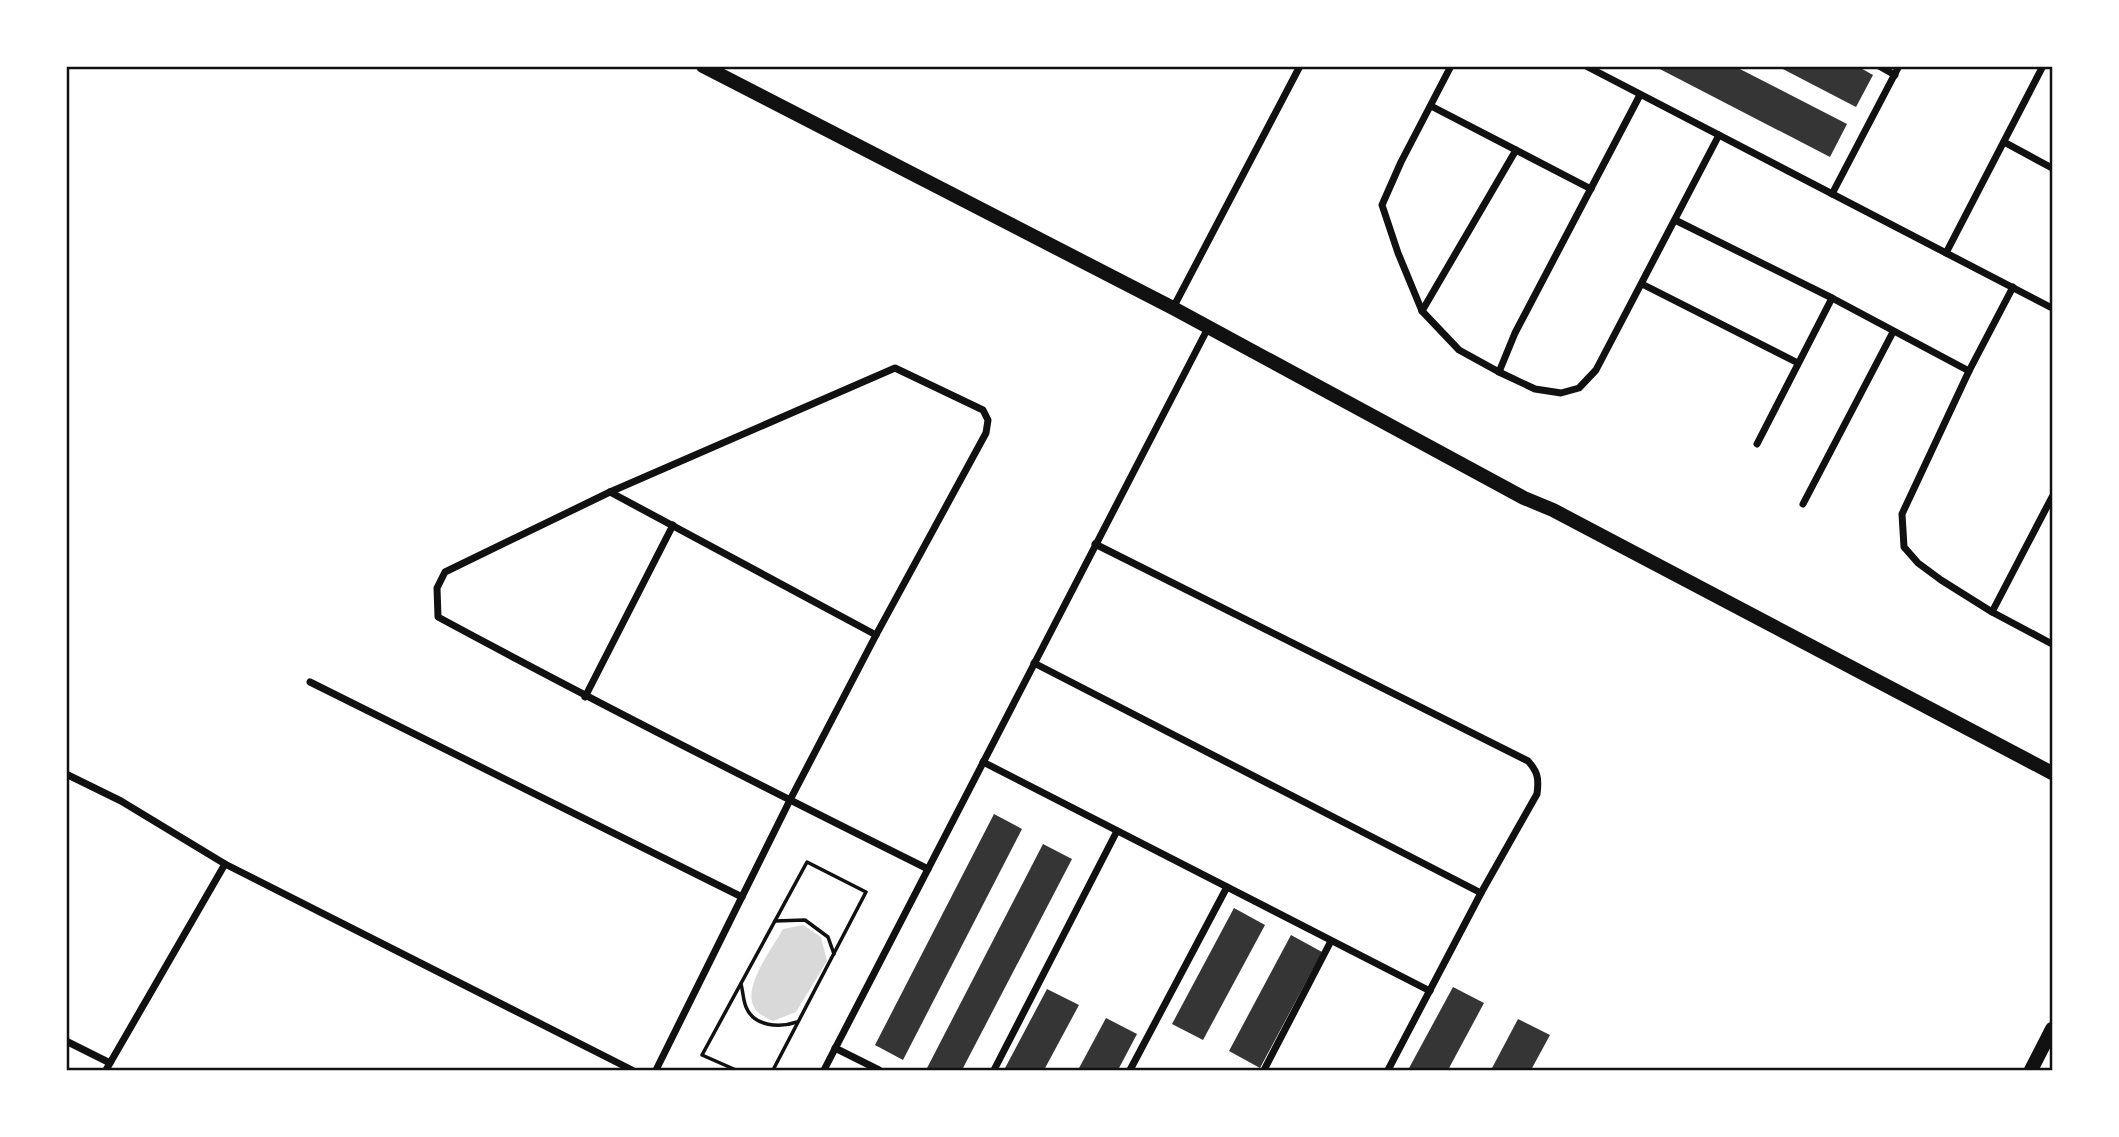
<svg xmlns="http://www.w3.org/2000/svg" width="2119" height="1137" font-family="'Sofia Sans Condensed',sans-serif">
<style>
.water{fill:#d9d9d9}
.building{fill:#353535}
.lines{fill:none;stroke-linecap:round;stroke-linejoin:round}
.path{stroke:#111;stroke-width:3.5}
.minor{stroke:#111;stroke-width:7}
.secondary{stroke:#111;stroke-width:14}
.neatline{fill:none;stroke:#111;stroke-width:2.5}
</style>
<rect width="100%" height="100%" fill="#fff"/>
<path class="water" d="M803 925 821 937 827 961 796 1012 773 1021C764 1017 755 1013 752 1002 747 981 773 947 783 929Z"/>
<g class="building">
<polygon points="1654,66 1734,66 1847,124 1830,157"/>
<polygon points="1777,66 1857,66 1873,75 1856,107"/>
<polygon points="994,814 1022,829 903,1060 875,1045"/>
<polygon points="1043,844 1072,859 962,1070 926,1070"/>
<polygon points="1234,908 1265,925 1203,1040 1172,1024"/>
<polygon points="1291,935 1322,952 1260,1068 1229,1051"/>
<polygon points="1453,987 1484,1003 1448,1070 1408,1070"/>
<polygon points="1047,989 1079,1005 1044,1070 1004,1070"/>
<polygon points="1106,1018 1137,1034 1118,1070 1078,1070"/>
<polygon points="1518,1019 1550,1035 1531,1070 1491,1070"/>
</g>
<g class="lines">
<g class="path">
<polyline points="775,921 805,920 828,937 834,954"/>
<path d="M741 984C743 991 743 1000 746 1007 754 1027 780 1028 797 1022"/>
<polyline points="736,1070 702,1055 807,862 866,892 773,1070"/>
</g>
<g class="minor">
<polyline points="1451,66 1401,162 1382,205 1398,253 1422,311 1459,350 1499,372 1535,389 1561,393 1579,388 1596,370 1719,135"/>
<polyline points="1586,66 2052,308"/>
<polyline points="1879,66 1895,75"/>
<polyline points="1431,106 1591,189"/>
<polyline points="2004,142 2052,168"/>
<polyline points="1832,194 1899,66"/>
<polyline points="1675,220 1832,298 1969,371"/>
<polyline points="1946,253 2043,66"/>
<polyline points="1642,284 1798,363"/>
<polyline points="2013,287 1969,371 1902,514 1904,547 1918,563 1941,580 1992,612 2052,644"/>
<polyline points="1173,308 1300,66"/>
<polyline points="1422,311 1516,150"/>
<polyline points="1499,372 1515,333 1640,95"/>
<polyline points="1757,444 1832,298"/>
<polyline points="610,492 876,635"/>
<polyline points="1803,504 1893,332"/>
<path d="M1095 544 1528 761C1538 772 1539 779 1537 794L1481 893 1388 1070"/>
<polyline points="1992,612 2052,497"/>
<polyline points="1034,663 1481,893"/>
<polyline points="310,682 742,897"/>
<polyline points="585,697 673,525"/>
<polyline points="983,762 1430,991"/>
<polyline points="66,774 121,801 225,864 632,1070"/>
<polyline points="66,1041 110,1063"/>
<polyline points="835,1048 879,1070"/>
<polyline points="106,1070 225,864"/>
<path d="M656 1070 790 800 876 635 986 433 988 420 983 410 895 368 610 492 445 572 437 588 438 617C599 704 763 787 928 869"/>
<polyline points="824,1070 1208,328"/>
<polyline points="994,1070 1117,831"/>
<polyline points="1130,1070 1227,887"/>
<polyline points="1264,1070 1331,941"/>
</g>
<g class="secondary">
<polyline points="703,66 1173,308 1524,498 1553,510 2052,773"/>
<polyline points="2031,1070 2052,1029"/>
</g>
</g>
<rect width="2119" height="1137" fill="none" stroke="#ffffff" stroke-width="136"/>
<rect x="68" y="68" width="1983" height="1001" class="neatline"/>
</svg>
